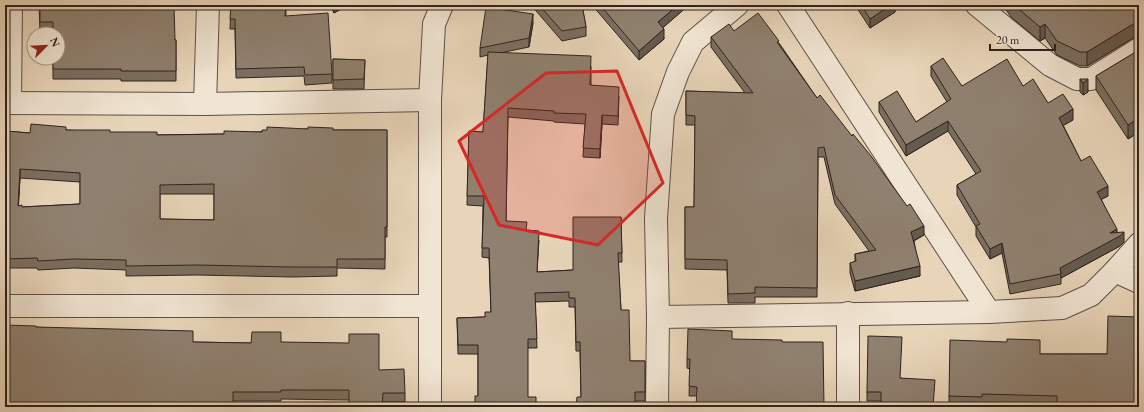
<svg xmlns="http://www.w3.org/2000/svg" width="1144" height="412" font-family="'EB Garamond',serif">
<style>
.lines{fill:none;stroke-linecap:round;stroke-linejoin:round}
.minor-casing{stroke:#5d5046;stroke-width:24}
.minor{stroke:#f0e4d2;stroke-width:22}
.wall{fill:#7b6e5f;stroke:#2f231f;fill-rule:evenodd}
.shaded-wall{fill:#645a4e;stroke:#2f231f}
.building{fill:#8f806f;stroke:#2f231f;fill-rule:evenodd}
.marked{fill:#d62828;fill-opacity:0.2;stroke:#d62828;stroke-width:3;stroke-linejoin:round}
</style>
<rect width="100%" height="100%" fill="#e8d5b9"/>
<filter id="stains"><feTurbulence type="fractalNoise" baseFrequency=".005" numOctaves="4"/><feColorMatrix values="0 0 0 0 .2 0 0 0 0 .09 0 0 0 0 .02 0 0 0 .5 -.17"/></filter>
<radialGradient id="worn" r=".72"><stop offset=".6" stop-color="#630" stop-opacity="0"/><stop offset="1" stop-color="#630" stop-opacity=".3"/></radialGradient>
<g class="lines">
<defs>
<g id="minor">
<polyline points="788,5 989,312"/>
<polyline points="977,5 1050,65 1077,79 1091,79 1139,49"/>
<polyline points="5,103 205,104 430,100"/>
<polyline points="10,103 11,5"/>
<polyline points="205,104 208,5"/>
<polyline points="1115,271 1139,282"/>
<polyline points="5,306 430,306"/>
<polyline points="658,317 989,312 1062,308 1091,295 1115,271 1139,244"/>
<polyline points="430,407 430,100 434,24 442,5"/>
<polyline points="657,407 658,317 656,218 663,114 678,72 693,42 737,5"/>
<polyline points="848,407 848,313"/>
</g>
</defs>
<use href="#minor" class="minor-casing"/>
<use href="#minor" class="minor"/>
</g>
<g class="wall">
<polygon points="39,5 176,40 176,81 121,81 121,79 53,79 53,32 40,32"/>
<polygon points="231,5 286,5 286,16 332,74 332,83 305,85 304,76 236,78 235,29 230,29"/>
<polygon points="330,5 348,5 334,13"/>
<polygon points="531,5 582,5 586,27 586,36 562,41"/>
<polygon points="592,5 689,5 662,28 664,39 639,60"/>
<polygon points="855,5 895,5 895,12 870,28"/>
<polygon points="1003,5 1139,5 1139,37 1133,38 1087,66 1080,66 1057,55 1045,38 1040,41 1011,17"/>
<polygon points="533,23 529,47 500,53 591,66 591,85 619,96 618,125 602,124 600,158 583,157 585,124 554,122 554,121 508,117 506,221 527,230 539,240 537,272 573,270 621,217 622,262 618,262 621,310 630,361 645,361 645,401 635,401 581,397 580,351 576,351 575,307 569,307 569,301 535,302 537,348 528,348 478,396 478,354 458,354 457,318 485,317 491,312 489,258 482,257 483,206 467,205 469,131 483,132 488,55 480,57 480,48"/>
<polygon points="734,31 779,43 817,98 924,235 914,241 920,276 855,291 850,273 850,263 855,262 855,254 869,251 835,204 824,157 818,157 817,297 755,297 755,303 728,303 727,270 685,269 685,207 694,207 695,125 686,125 686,91 745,93 711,47 711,37"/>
<polygon points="1139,50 1139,132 1128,139 1096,90 1096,76"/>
<polygon points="333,59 365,60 364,89 333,89"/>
<polygon points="931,66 962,86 1023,86 1073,120 1063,125 1081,161 1108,196 1101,199 1117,232 1124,242 1120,246 1061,278 1061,284 1010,294 1002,253 990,259 976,236 976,227 957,195 957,185 976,174 948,131 906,156 879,112 879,102 916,122 947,102 931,76"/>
<polygon points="1080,79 1088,92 1083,95 1080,92"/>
<path d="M308 129 333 130H387V237H385V269L337 268V276L292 277 197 275 126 276V270L74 268 38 270 37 268H5V131L30 133 66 130 157 135 224 134ZM20 178 80 182V204L22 207 18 206ZM160 194H214V220L160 219Z"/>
<polygon points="1139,317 1139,407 1057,407 1057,405 982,403 982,406 949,405 949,396 1040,354 1107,354"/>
<polygon points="36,327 193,342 251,343 281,342 379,370 405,393 405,402 383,402 349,400 281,399 281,401 233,401"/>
<polygon points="732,331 697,396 689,396 690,369 687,368 687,359"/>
<polygon points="901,378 935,389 881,401 867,401 867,392"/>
</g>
<g class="shaded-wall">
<polygon points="334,5 348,5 334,13"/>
<polygon points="678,5 689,5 658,32 658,22"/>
<polygon points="891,5 895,5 895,12 870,28 870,19"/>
<polygon points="533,14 533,23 529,47 529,38"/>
<polygon points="1139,23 1139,37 1133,38 1087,66 1087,52 1133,24"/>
<polygon points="1045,24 1045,38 1040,41 1040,27"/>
<polygon points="664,29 664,39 639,60 639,51"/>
<polygon points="1088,79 1088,92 1083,95 1083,83"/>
<polygon points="1073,109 1073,120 1059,128 1059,118"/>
<polygon points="602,115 602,124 600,158 600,149"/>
<polygon points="1139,118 1139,132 1128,139 1128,125"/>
<polygon points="948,121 948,131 906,156 906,145"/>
<polygon points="20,169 20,178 18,215 18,206"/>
<polygon points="1108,186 1108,196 1097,202 1097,192"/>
<polygon points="924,226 924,235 911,242 911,232"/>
<polygon points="1117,229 1117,238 1124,232 1124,242 1120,246 1061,278 1060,268 1110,233"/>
<polygon points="1002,243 1002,253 990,259 990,249"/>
<polygon points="920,266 920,276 855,291 855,281"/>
</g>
<g class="building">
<polygon points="40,5 174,5 175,40 176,40 176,71 121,71 121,69 53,69 53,58 58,58 58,34 53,34 53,22 40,22"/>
<polygon points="231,5 286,5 285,16 328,13 332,74 305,75 304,67 236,69 235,19 230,19"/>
<polygon points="539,5 582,5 586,27 562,31"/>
<polygon points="600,5 678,5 658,22 664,29 639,51"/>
<polygon points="861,5 891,5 870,19"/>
<polygon points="1014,5 1139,5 1139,23 1133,24 1087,52 1080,52 1057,41 1045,24 1040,27"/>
<polygon points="486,7 533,14 529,38 480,48"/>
<polygon points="758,13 779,41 777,42 817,98 820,95 852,136 853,134 871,156 907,206 910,204 924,226 911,232 920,266 855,281 850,263 856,261 855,254 876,250 835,195 824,147 818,148 817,288 755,287 755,293 728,294 727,260 685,259 685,207 694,207 695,116 686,115 686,91 753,93 711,37 729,24 734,31"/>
<polygon points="1139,50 1139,118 1128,125 1096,76"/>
<polygon points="488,52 591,56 590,85 619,87 618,116 602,115 600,149 583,148 586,114 554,113 554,111 508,108 506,221 527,222 526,230 539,231 537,272 573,270 573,217 621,217 622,253 618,253 621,310 629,310 630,361 645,361 645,392 635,392 635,407 576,407 577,397 581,397 580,342 576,342 575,298 569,298 569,292 535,293 537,339 528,339 528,397 536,397 536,407 475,407 475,396 478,396 478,345 458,345 457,318 485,317 485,312 491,312 489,248 482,248 484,196 467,196 469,131 483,132"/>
<polygon points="943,58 962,86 1007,59 1023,86 1033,79 1048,103 1063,94 1073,109 1059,118 1081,161 1090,156 1108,186 1097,192 1117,229 1110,233 1124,232 1120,236 1060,268 1061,274 1010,284 1002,243 990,249 976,226 980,224 957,185 981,171 948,121 906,145 879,102 897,91 916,122 951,99 931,66"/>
<polygon points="333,59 365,60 364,79 333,80"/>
<polygon points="1080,79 1088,79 1083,83"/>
<path d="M31 124 66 127V130H110V132H157V135L224 134V131L262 132V130H267V127L308 129V127L333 128V130H387V227H385V259H337V267H292L197 265 126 266V260L74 259 38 261 37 258 5 259V131L30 133ZM20 169 80 173V204L22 207V205L18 206ZM214 184V220L160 219V185Z"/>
<polygon points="1108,316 1139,317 1139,404 1120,403 1120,407 1057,407 1057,396 982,394 982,397 949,396 950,340 1007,342 1007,339 1040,340 1040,354 1107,354"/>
<polygon points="5,325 36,326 36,327 193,331 193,342 251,343 252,332 281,332 281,342 349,343 349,334 379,334 379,370 404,369 405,393 383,393 382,407 349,407 349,390 281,390 281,392 233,392 233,407 5,407"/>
<polygon points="688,329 732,331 732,339 782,340 782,342 823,342 824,407 696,407 697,387 689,386 690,359 687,359"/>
<polygon points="868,336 902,337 900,378 935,380 933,407 881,407 881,392 867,392"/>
</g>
<path class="marked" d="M617 71 663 183 598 245 499 225 459 141 546 73Z"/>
<rect width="1144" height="412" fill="none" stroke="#e8d5b9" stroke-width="20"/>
<rect x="6" y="6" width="1132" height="400" fill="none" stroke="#2f231f" stroke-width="2"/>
<rect x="10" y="10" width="1124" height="392" fill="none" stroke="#2f231f"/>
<g transform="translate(46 46) rotate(66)"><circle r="19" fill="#f0e4d2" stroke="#a3978a"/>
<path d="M0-3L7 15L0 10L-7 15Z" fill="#8f2418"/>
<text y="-6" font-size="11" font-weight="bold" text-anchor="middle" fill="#2f231f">N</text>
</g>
<path d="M990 44v6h65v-6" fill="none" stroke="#2f231f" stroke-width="2"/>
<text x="996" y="44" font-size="12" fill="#2f231f" stroke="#f0e4d2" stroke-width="3" paint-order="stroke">20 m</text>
<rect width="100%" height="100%" filter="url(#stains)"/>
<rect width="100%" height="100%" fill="url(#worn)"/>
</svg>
